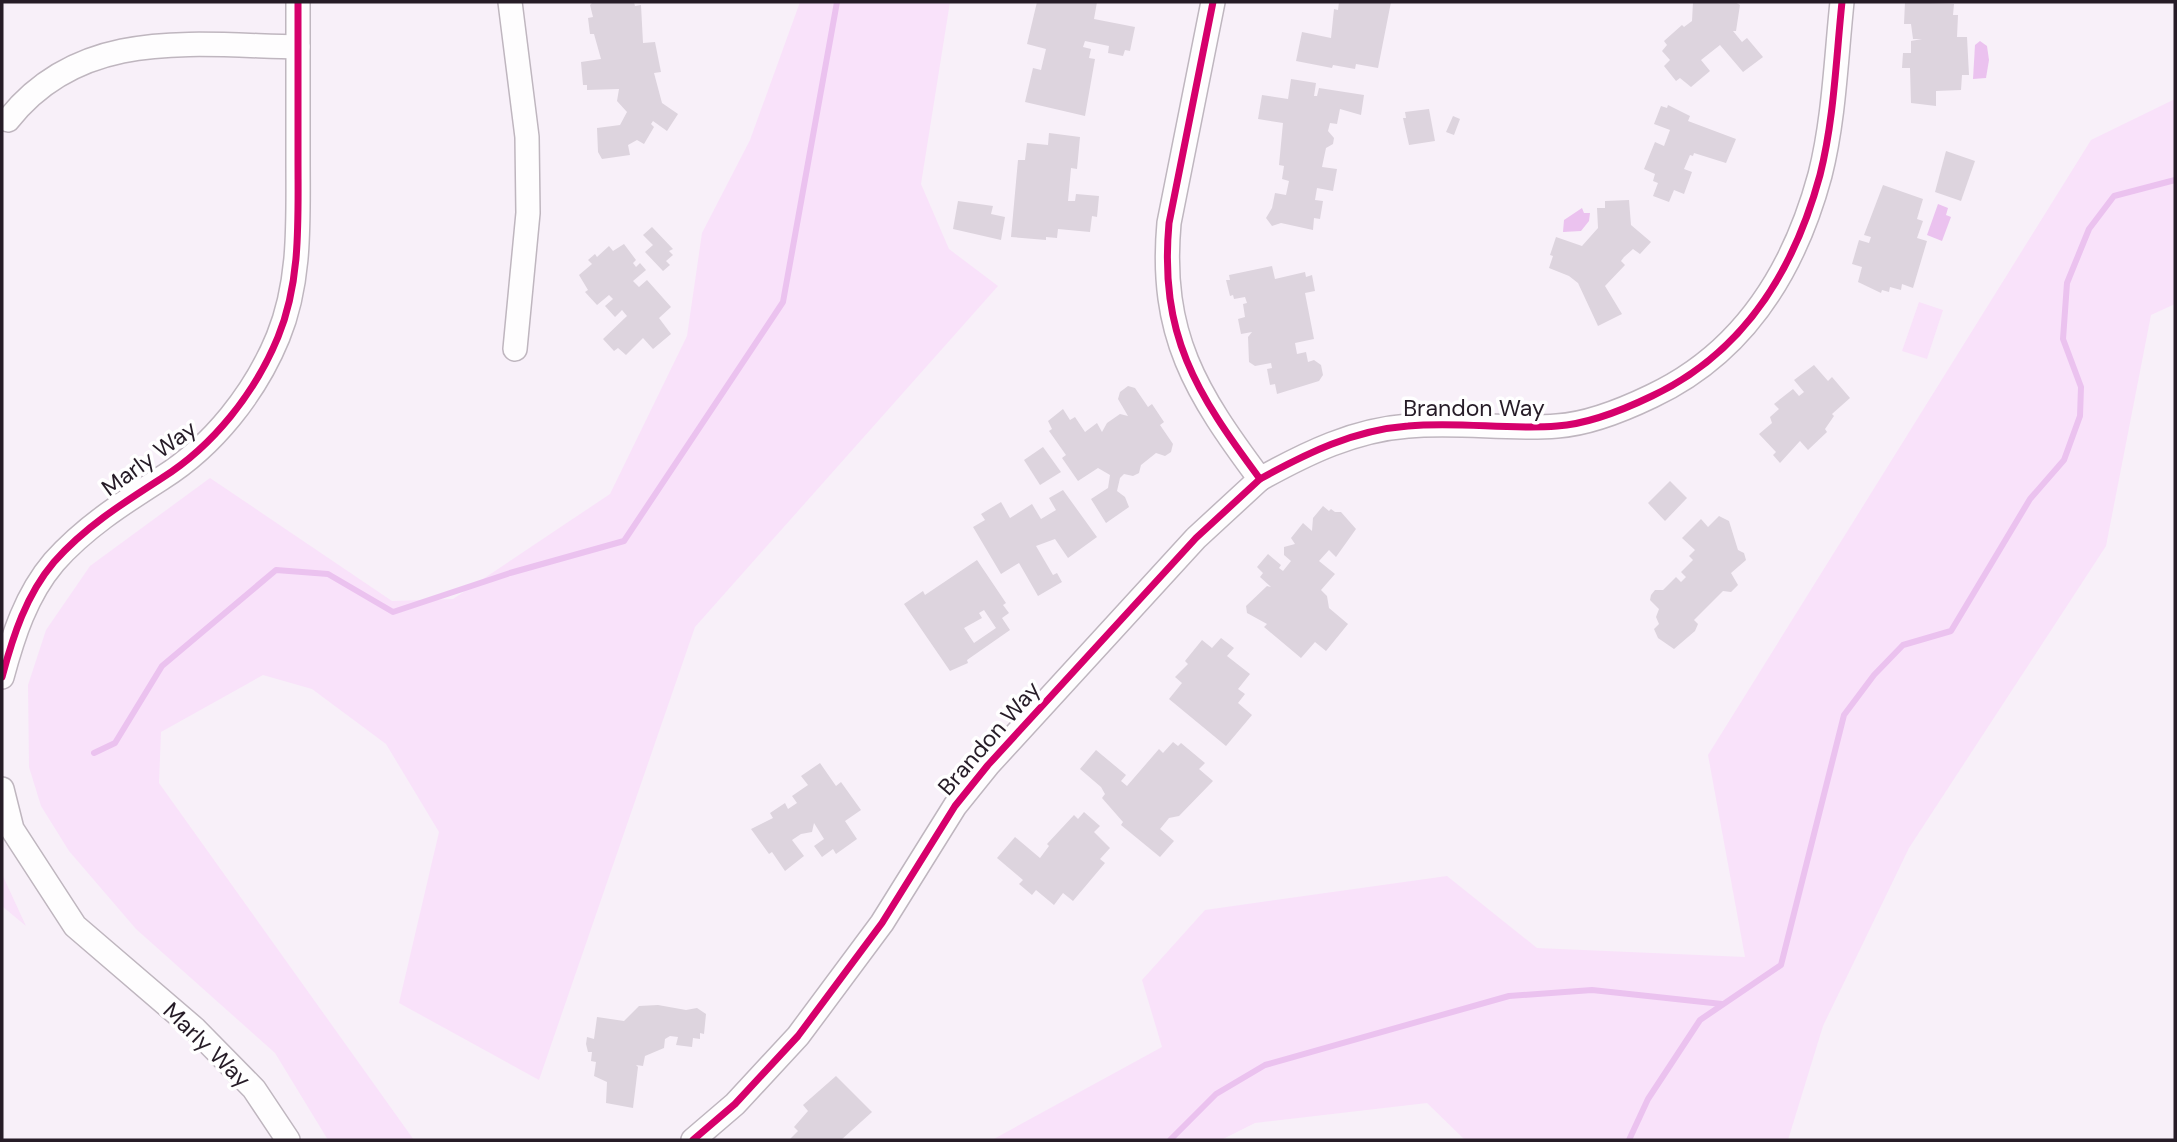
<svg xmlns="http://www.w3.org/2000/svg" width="2177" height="1142" font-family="'DM Sans',sans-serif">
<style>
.green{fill:#f9e2fa}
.water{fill:#ebc2ef}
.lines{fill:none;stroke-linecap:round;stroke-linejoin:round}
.stream{stroke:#ebc2ef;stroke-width:6}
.building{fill:#ddd4de;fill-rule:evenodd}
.minor-casing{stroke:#bfb6bf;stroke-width:26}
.minor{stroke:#fefdfe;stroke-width:23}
.cycleway-casing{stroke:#fff;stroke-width:11}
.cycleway{stroke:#d6006c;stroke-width:7}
.labels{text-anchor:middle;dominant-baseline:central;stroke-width:7;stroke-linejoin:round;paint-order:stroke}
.street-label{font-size:23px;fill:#261c27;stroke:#fff}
</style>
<rect width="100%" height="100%" fill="#f8f0f9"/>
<g class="green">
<polygon points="800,2 950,2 921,184 949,249 998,286 695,627 539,1080 399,1003 439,832 386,744 312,689 263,675 161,732 159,783 414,1140 328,1140 275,1053 136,929 69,851 41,806 29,767 28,685 46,630 90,566 210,478 392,601 453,599 610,494 687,336 702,233 750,140"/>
<polygon points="2175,99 2175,304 2151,315 2106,546 1909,848 1823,1026 1788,1140 1465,1140 1427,1103 1255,1123 1221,1140 992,1140 1162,1047 1142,980 1205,910 1447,876 1537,948 1745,957 1708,755 2091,140"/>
<polygon points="1919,302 1943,310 1927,359 1902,351"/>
<polygon points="2,874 26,926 2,906"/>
</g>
<g class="water">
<polygon points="1980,41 1987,46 1989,60 1986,78 1973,79 1975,45"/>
<polygon points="1938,204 1948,208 1946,215 1951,217 1942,241 1927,235"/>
<polygon points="1582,208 1584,213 1590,213 1589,221 1581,231 1563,232 1564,220"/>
</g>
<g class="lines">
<g class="stream">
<polyline points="94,753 115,743 162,666 276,570 328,574 393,612 510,573 624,541 783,302 837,2"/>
<polyline points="1170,1140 1216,1094 1265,1065 1509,996 1592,990 1722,1004"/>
<polyline points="1629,1140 1648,1099 1700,1020 1781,965 1844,715 1874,675 1903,645 1951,631 2030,499 2064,460 2080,416 2081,387 2063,339 2067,283 2089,229 2114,196 2175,180"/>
</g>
</g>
<g class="building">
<polygon points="593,2 634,2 635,6 641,5 643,43 655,42 661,72 654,73 662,103 678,114 667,131 653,121 651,124 654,127 644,144 637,140 628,145 630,155 602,159 598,152 597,128 620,125 627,112 617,101 619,89 587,90 587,85 583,85 581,62 601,59 594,34 590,34 588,18 593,17 590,5"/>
<polygon points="1037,2 1097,2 1094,19 1135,27 1130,51 1125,50 1123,56 1108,53 1109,46 1085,41 1083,47 1091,49 1089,58 1095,59 1085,116 1025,102 1033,68 1041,70 1046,49 1027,44"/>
<polygon points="1339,2 1391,2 1378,68 1356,64 1355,69 1333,65 1332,68 1296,61 1302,32 1331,38 1334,9 1338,10"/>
<polygon points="1693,2 1735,2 1740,5 1736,31 1733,31 1742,42 1747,38 1763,57 1743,72 1720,45 1701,60 1710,71 1691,87 1680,78 1676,81 1664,66 1670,60 1662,51 1667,45 1664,41 1682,25 1684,27 1692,21"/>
<polygon points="1905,2 1954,4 1953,15 1958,15 1957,37 1967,37 1969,75 1962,75 1961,90 1936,91 1936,106 1911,103 1910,68 1902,68 1903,53 1911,53 1911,41 1922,39 1913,39 1911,24 1904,24"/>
<polygon points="1291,79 1316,83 1314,96 1317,96 1319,88 1364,95 1361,115 1340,109 1337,124 1330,123 1328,131 1334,138 1333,144 1326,148 1322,167 1337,169 1333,191 1317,188 1315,200 1323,201 1320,219 1314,218 1313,230 1281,223 1272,226 1266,218 1272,208 1275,193 1286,195 1289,181 1282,179 1284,166 1279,165 1283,123 1258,119 1262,95 1288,99"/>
<polygon points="1668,105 1690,116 1688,121 1736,139 1726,163 1694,153 1693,156 1690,155 1684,169 1692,172 1684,194 1674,190 1669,202 1653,196 1658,183 1653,181 1655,174 1644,169 1655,142 1664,146 1670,130 1654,124 1661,106 1667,108"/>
<polygon points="1429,109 1435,141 1409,145 1403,118 1406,118 1405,112"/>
<polygon points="1453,116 1460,119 1454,135 1446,132"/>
<polygon points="1049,133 1080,137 1077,169 1071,168 1068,201 1075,201 1076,194 1099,196 1097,217 1092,216 1090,232 1058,229 1057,238 1046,237 1046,240 1011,237 1018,160 1025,160 1027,143 1048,145"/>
<polygon points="1946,151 1975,161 1961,201 1935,192"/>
<polygon points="1883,185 1923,199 1917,219 1923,221 1917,238 1927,241 1913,288 1902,284 1901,290 1890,287 1889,292 1882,290 1881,293 1858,282 1862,267 1852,264 1859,240 1869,243 1871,237 1864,235"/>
<polygon points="1629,200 1631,225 1651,242 1640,254 1633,249 1624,257 1621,261 1625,265 1605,286 1622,314 1598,326 1578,283 1569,276 1549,268 1553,256 1550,255 1556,237 1582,246 1598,228 1597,208 1605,208 1605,201"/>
<polygon points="958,201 993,206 991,214 1005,217 1001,240 953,229"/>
<polygon points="652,227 673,249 669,251 673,255 666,261 670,265 663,271 645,252 653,245 643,235"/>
<polygon points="624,244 636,260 633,263 636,267 640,263 646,270 633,281 639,287 647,280 671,307 659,318 671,334 653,349 643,338 626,355 618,348 614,351 603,339 627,316 622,310 615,317 605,306 613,299 609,295 597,305 585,292 588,290 579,275 592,264 588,260 595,254 597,257 609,246 613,251"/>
<polygon points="1272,266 1275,279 1305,272 1306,277 1312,275 1315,291 1305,293 1314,339 1295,343 1297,354 1306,352 1308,362 1314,360 1321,365 1323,375 1319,381 1277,394 1275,384 1270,385 1267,369 1272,368 1271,363 1255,366 1249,362 1248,337 1252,332 1241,334 1238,319 1245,317 1243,304 1247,303 1245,297 1234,299 1233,295 1230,296 1226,280 1230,280 1229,275"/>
<polygon points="1814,365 1828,381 1832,377 1850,398 1832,414 1834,416 1825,429 1827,432 1808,450 1800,441 1780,463 1773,455 1776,452 1759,434 1772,423 1770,417 1779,409 1774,404 1793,389 1799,396 1804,392 1794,380"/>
<polygon points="1128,386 1135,388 1148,407 1152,404 1164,422 1160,425 1173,444 1171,452 1165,456 1156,453 1141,465 1139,473 1133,476 1124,474 1120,478 1117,491 1125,497 1129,507 1106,523 1091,499 1108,488 1110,475 1098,468 1078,481 1062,458 1066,455 1049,431 1052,429 1048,421 1063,409 1070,420 1075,417 1085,432 1097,423 1102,432 1107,423 1120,414 1128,416 1118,399 1120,392"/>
<polygon points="1043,447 1061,472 1040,485 1024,460"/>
<polygon points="1670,481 1687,498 1665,521 1648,503"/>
<polygon points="1063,490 1097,537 1068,558 1055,539 1036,546 1053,575 1057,573 1062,582 1038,596 1019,563 1001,574 973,527 985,520 981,514 1001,502 1010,518 1032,504 1041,519 1056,510 1049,498"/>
<polygon points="1323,506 1329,511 1331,509 1335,512 1341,512 1356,529 1336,557 1329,550 1319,561 1335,574 1321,590 1327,596 1329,608 1348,624 1326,651 1315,642 1301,658 1264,627 1267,624 1247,613 1246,606 1267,586 1271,587 1260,577 1263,573 1257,567 1268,554 1281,565 1279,568 1283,571 1291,561 1284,555 1284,547 1295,544 1291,538 1303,523 1312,531 1313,518"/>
<polygon points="1719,516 1729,521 1738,550 1744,553 1746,560 1731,573 1738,585 1731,592 1723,591 1694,620 1698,624 1695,631 1674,649 1658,638 1654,629 1659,624 1656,617 1659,609 1650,600 1651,595 1655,590 1663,590 1676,577 1681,582 1686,577 1681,572 1693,560 1689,556 1695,550 1682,538 1701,519 1708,527"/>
<path d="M977 560 1006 603 1003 605 1009 613 1002 618 1010 630 967 660 968 663 950 671 904 604 923 591 925 595ZM984 610 996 628 974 643 964 628 982 618 979 613Z"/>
<polygon points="1221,638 1234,648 1227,656 1250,674 1238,689 1245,694 1238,703 1252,715 1226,746 1169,699 1182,683 1175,677 1188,664 1185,661 1202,640 1212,648"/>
<polygon points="1173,742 1178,746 1181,743 1205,763 1199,769 1213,781 1179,816 1169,818 1160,829 1174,841 1160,857 1121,825 1123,822 1102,798 1105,794 1101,787 1080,769 1096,750 1126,775 1121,781 1127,786 1159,749 1163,753"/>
<polygon points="820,763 836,786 841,782 861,810 845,821 857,839 836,854 833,849 822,857 814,846 824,839 814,823 812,832 801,834 792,840 804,856 785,871 772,852 769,854 751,829 773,818 770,813 785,803 788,809 797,803 792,796 808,785 801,776"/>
<polygon points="1084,812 1100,826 1094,832 1110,848 1100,859 1105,863 1073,901 1063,893 1054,905 1036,890 1032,895 1019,884 1023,880 997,858 1015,837 1040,858 1049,846 1047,844 1074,815 1078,819"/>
<polygon points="658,1005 686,1010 697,1008 706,1014 704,1034 700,1033 700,1039 693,1038 692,1047 676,1045 678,1037 670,1036 665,1039 664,1048 645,1056 643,1066 636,1065 638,1067 633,1108 606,1103 607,1082 594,1076 596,1062 591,1061 592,1052 588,1052 586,1044 587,1037 594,1039 597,1017 624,1021 639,1006"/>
<polygon points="836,1076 872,1112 841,1140 789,1140 798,1131 794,1127 808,1111 803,1105"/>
</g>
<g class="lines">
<defs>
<g id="minor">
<polyline points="510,2 527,137 528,213 515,349"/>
<path d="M1213 2 1169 223C1159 335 1196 393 1260 479 1307 453 1354 430 1408 426 1458 421 1507 430 1557 426 1589 424 1623 410 1652 396 1743 353 1794 271 1820 175 1834 120 1836 59 1842 2"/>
<path d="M8 120C81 27 193 45 298 47"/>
<path d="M2 677C13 636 26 595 54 562 85 527 123 503 162 478 213 446 255 393 278 337 301 281 298 221 298 160 298 108 298 55 298 2"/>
<polyline points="2,789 12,829 75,926 195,1029 254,1089 288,1140"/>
<polyline points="693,1140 735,1104 798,1036 882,923 955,806 988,765 1196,538 1260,479"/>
</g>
</defs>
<use href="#minor" class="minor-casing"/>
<use href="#minor" class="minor"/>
<defs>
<g id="cycleway">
<path d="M1213 2 1169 223C1159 335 1196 393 1260 479 1307 453 1354 430 1408 426 1458 421 1507 430 1557 426 1589 424 1623 410 1652 396 1743 353 1794 271 1820 175 1834 120 1836 59 1842 2"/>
<path d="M2 677C13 636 26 595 54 562 85 527 123 503 162 478 213 446 255 393 278 337 301 281 298 221 298 160 298 108 298 55 298 2"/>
<polyline points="693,1140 735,1104 798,1036 882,923 955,806 988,765 1196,538 1260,479"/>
</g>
</defs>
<use href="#cycleway" class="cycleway-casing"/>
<use href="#cycleway" class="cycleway"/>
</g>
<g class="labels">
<g class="street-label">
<text x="1474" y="408">Brandon Way</text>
<text transform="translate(149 458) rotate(-36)">Marly Way</text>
<text transform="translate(989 738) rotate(-49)">Brandon Way</text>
<text transform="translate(207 1045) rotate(44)">Marly Way</text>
</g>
</g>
<rect width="2177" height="1142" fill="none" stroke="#261c27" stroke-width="7"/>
</svg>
